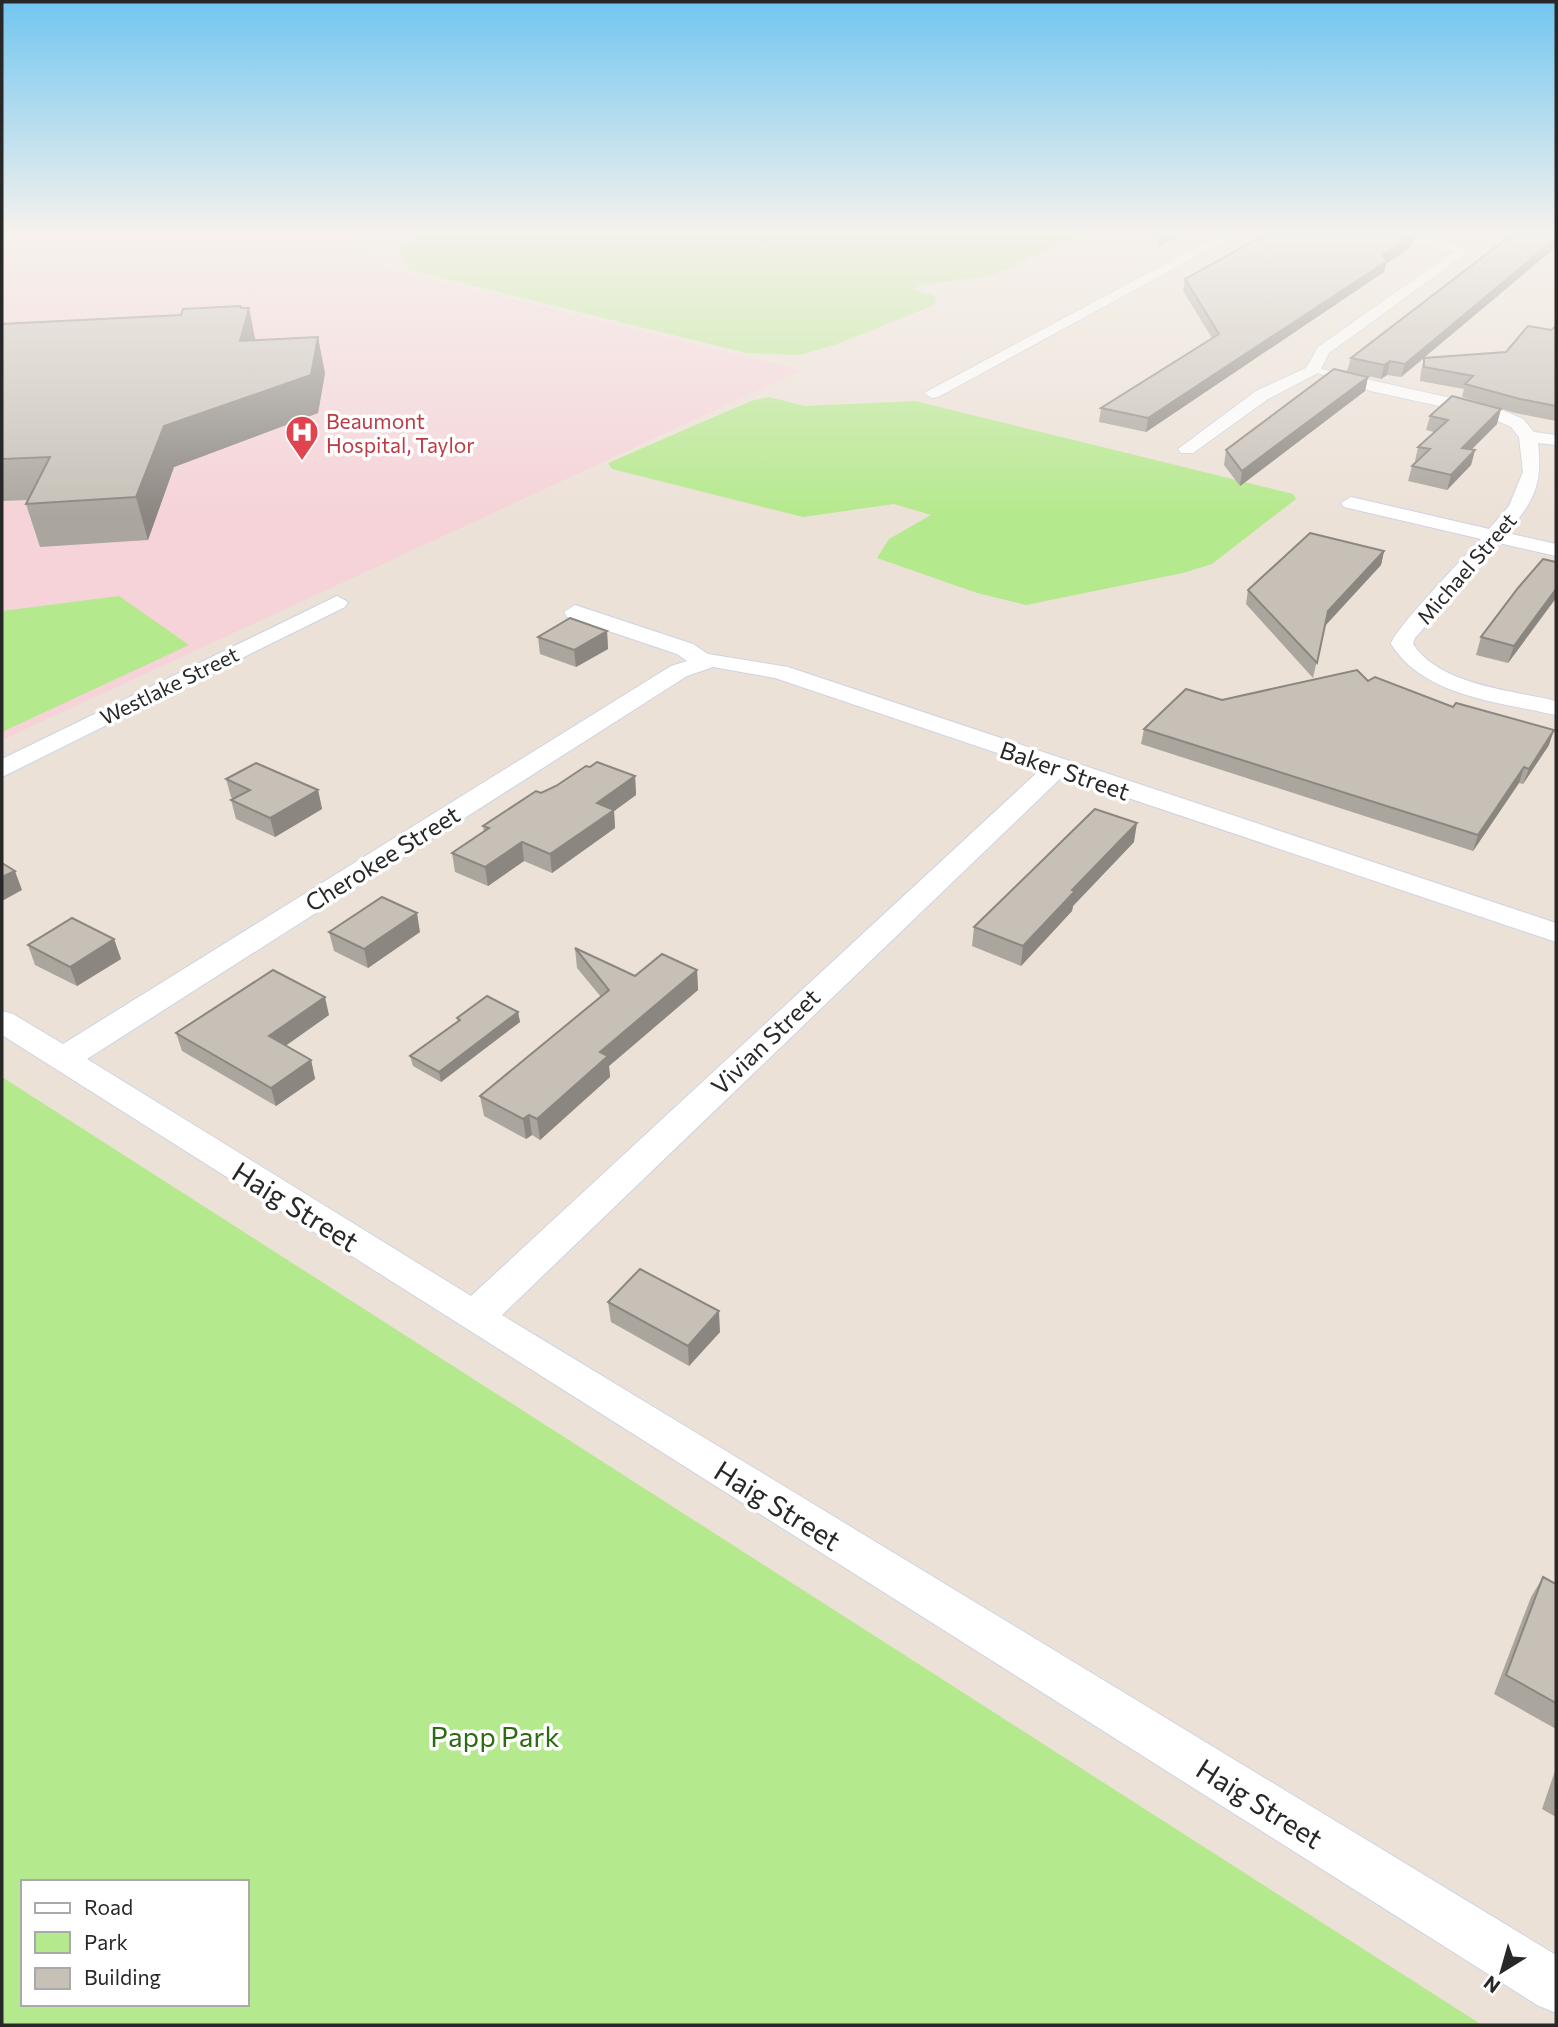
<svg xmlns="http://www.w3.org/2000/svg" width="1558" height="2027" font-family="Commissioner,sans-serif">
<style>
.medical{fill:#f5d3d8}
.green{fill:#b5e98d;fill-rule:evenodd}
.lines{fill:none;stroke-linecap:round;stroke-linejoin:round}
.street-casing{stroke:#cdd3e3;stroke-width:2}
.street{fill:#fff;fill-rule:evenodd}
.wall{fill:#aaa59d}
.shaded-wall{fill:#8b8680}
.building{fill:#c6c0b7;stroke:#8b8680;stroke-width:2}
.labels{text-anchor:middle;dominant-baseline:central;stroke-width:7;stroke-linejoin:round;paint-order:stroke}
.far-health-label{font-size:21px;fill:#be3a42;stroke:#fff;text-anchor:start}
.far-street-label{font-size:21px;fill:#282828;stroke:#fff}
.street-label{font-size:24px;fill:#282828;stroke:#fff}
.near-street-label{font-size:28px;fill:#282828;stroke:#fff}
.near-park-label{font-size:28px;fill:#2d6b12;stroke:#fff}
</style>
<rect width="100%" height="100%" fill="#ece1d7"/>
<polygon class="medical" points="28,233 345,233 379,266 802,370 2,740 2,238"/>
<g class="green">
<polygon points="422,233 1086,233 992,275 921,285 912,289 937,297 934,305 834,345 799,355 746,353 409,270 399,251"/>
<polygon points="769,397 805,406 915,401 1293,494 1296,499 1212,564 1183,573 1026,605 977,593 877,558 889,539 931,515 894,504 803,517 612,469 608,463 751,401"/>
<polygon points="119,596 189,645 2,732 2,611"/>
<path d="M2 1077 1482 2025H2ZM23 1882H247V2004H23Z"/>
</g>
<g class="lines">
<defs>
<g id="street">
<polygon points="1223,233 1239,233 938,397 932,398 924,393"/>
<path d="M1360 233C1384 233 1452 233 1467 253L1329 353 1321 369 1500 409 1523 419 1534 432 1556 435V445L1538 443C1543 484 1534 501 1507 533L1556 544V556L1499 543 1415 638 1413 644C1441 686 1512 690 1556 701V715C1500 702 1424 697 1391 644 1394 630 1465 556 1481 539L1344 507 1341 503 1351 497 1489 529 1509 506 1523 472 1519 437 1511 427 1489 417 1371 391 1318 373 1268 399 1193 453H1181L1178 449 1256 391 1306 368 1318 347 1453 252Z"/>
<polygon points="337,596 348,602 345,607 2,777 2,759"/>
<path d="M575 605 693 644 708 654 788 667 1556 923V942L1063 776 502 1315 1556 1955V2013L1537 2005 2 1035V1011L13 1014 63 1044 671 666 687 661 677 654 567 617 564 612ZM713 667 775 678 1042 768 471 1296 87 1059 687 676Z"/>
</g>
</defs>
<use href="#street" class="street-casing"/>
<use href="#street" class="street"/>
</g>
<g class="wall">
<polygon points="1268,233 1433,233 1430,235 1408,234 1412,246 1386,264 1384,272 1146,432 1099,422 1101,408 1212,338 1183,291 1185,279"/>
<polygon points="241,308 256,340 325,373 318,413 174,467 148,540 40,547 26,504 29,500 2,501 2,324 181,315"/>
<polygon points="1556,326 1556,421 1515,413 1462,397 1464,389 1420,381 1421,371 1424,358 1401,377 1387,375 1381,379 1347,371 1351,358 1425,358 1506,352 1551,330"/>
<polygon points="1368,377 1365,391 1240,486 1224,465 1226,450"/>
<polygon points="1430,416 1497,424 1471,450 1475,450 1471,465 1447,490 1408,481 1412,466 1416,462 1415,461 1418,447 1434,432 1426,430"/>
<polygon points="1384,551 1381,565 1325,625 1313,678 1246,604 1248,590"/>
<polygon points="1556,562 1556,598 1508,663 1476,655 1481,637"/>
<polygon points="607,631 608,649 576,667 540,654 538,637"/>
<polygon points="1368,681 1549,745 1523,784 1519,783 1473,851 1141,744 1144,729 1222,700"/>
<polygon points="590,767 635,776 636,795 614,811 615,828 552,873 524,861 488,886 455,872 452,853 484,832 483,826"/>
<polygon points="226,779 318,790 322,809 275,837 236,819 231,800 233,799 231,797"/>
<polygon points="1134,842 1073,906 1072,911 1021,966 972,946 974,927"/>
<polygon points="329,932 420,932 368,968 334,951"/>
<polygon points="114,939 121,959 77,986 35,965 28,945"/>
<polygon points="575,948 635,976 697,970 698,990 609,1066 610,1077 540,1140 532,1135 526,1139 484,1116 480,1096 601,997 577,968"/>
<polygon points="518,1012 520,1022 441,1082 413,1066 410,1056 458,1021 457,1018"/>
<polygon points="329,1015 285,1046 311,1060 315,1079 276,1106 182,1051 176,1033"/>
<polygon points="608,1302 720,1332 689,1366 611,1322"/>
<polygon points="1543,1577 1556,1584 1556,1729 1494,1694 1531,1597"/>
<polygon points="1556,1768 1556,1817 1542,1809"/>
</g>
<g class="shaded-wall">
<polygon points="1162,233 1185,233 1157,247 1158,235"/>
<polygon points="1415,235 1412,246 1386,264 1384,272 1146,432 1148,418 1383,255"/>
<polygon points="1556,238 1556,247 1401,377 1405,364"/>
<polygon points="249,308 256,343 240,341"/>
<polygon points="318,337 325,373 318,413 174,467 148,540 136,497 164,426"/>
<polygon points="1390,361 1387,375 1381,379 1384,365"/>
<polygon points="1368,377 1365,391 1240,486 1242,471"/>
<polygon points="1501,409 1497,424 1458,463 1462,448"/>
<polygon points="1475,450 1471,465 1447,490 1451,475"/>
<polygon points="1384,551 1381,565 1325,626 1328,611"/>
<polygon points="1556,589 1556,598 1508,663 1514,646"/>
<polygon points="607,631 608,649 576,667 574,650"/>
<polygon points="1554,730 1549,745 1523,784 1529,769"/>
<polygon points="1524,767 1519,783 1473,851 1478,835"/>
<polygon points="635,776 636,795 614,811 615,828 552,873 550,854 597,803"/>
<polygon points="318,790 322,809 275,837 270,818"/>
<polygon points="1137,823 1134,842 1073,906 1072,911 1021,966 1023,946 1072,890"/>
<polygon points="522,842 524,861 488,886 485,867"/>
<polygon points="15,871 22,890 2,901 2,877"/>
<polygon points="417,913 420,932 368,968 364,949"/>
<polygon points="114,939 121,959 77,986 70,967"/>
<polygon points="697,970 698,990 609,1066 610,1077 540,1140 537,1119 600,1052"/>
<polygon points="325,997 329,1015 274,1054 269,1036"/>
<polygon points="518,1012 520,1022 441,1082 439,1072"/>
<polygon points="311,1060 315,1079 276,1106 271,1088"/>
<polygon points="529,1115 532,1135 526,1139 523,1119"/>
<polygon points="719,1311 720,1332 689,1366 688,1346"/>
</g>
<g class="building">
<polygon points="1268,233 1405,233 1415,235 1383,255 1387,261 1148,418 1101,408 1219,334 1185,279"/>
<polygon points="1514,233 1556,233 1556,238 1405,364 1390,361 1384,365 1351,358"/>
<polygon points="240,306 241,308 249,308 240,341 318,337 311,375 164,426 136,497 26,504 50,457 2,459 2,324 181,315 183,309"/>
<polygon points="1528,326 1551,330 1556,326 1556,406 1520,399 1465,384 1473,376 1424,367 1424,358 1506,352"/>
<polygon points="1334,369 1368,377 1242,471 1226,450"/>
<polygon points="1452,396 1501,409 1462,448 1475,450 1451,475 1412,466 1430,449 1418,447 1448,420 1430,416"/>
<polygon points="1310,533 1384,551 1328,611 1317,663 1248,590"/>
<polygon points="1543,559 1556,562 1556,589 1514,646 1481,637 1518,588"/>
<polygon points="570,618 607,631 574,650 538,637"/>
<polygon points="1357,670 1368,681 1375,677 1453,707 1456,703 1554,730 1529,769 1524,767 1478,835 1144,729 1186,689 1222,700"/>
<polygon points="597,762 635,776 597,803 614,810 550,854 522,842 485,867 452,853 489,828 483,826 536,791 541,793 556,786 586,766 590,767"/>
<polygon points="256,763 318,790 270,818 231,800 250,790 226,779"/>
<polygon points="1095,809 1137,823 1072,890 1075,891 1023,946 974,927"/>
<polygon points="2,863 15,871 2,877"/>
<polygon points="382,897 417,913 364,949 329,932"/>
<polygon points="72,918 114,939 70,967 28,945"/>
<polygon points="575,948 635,976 662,954 697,970 600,1052 608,1056 537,1119 529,1115 523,1119 480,1096 609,990"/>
<polygon points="273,970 325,997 269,1036 311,1060 271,1088 176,1033"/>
<polygon points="487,996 518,1012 439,1072 410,1056 460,1020 457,1018"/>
<polygon points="640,1269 719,1311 688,1346 608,1302"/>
<polygon points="1543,1577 1556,1584 1556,1703 1506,1675"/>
</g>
<linearGradient id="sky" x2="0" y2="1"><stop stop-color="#71c6f0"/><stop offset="0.45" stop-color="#f6f2ed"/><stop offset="1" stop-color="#f6f2ed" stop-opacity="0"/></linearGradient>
<rect width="1558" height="517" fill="url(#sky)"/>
<defs>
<symbol id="hospital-pin" viewBox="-11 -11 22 30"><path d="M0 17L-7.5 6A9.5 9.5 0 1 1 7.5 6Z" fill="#e0444e" stroke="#fff"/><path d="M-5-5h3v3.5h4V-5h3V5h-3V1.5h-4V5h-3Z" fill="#fff"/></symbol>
</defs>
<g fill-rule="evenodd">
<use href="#hospital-pin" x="283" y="413" width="38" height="52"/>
</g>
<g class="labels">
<g class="far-health-label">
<text x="326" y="420">Beaumont<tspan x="326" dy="24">Hospital, Taylor</tspan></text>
</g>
<g class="far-street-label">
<text transform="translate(1466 568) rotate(-49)">Michael Street</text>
<text transform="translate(169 685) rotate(-26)">Westlake Street</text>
</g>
<g class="street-label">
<text transform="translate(1065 770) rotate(19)">Baker Street</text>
<text transform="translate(382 858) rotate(-32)">Cherokee Street</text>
<text transform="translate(765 1041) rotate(-44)">Vivian Street</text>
</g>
<g class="near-street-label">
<text transform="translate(296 1206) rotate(32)">Haig Street</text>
<text transform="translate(778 1505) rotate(32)">Haig Street</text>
<text transform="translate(1260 1803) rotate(32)">Haig Street</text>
</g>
<g class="near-park-label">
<text x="495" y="1736">Papp Park</text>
</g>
</g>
<rect width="1558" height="2027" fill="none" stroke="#282828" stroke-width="7"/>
<rect x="21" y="1880" width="228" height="126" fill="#ffffff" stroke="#a9a9a9" stroke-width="2"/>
<rect x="35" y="1903" width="35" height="10" fill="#ffffff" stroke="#a9a9a9" stroke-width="2"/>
<text x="84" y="1915" font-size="21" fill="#282828">Road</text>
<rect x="35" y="1932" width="35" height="21" fill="#b5e98d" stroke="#a9a9a9" stroke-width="2"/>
<text x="84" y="1950" font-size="21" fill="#282828">Park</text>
<rect x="35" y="1968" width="35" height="21" fill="#c6c0b7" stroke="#a9a9a9" stroke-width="2"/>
<text x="84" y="1985" font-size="21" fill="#282828">Building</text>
<g transform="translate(1502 1971) rotate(217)" stroke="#ffffff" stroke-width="5" paint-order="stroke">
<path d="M0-5L12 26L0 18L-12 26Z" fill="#282828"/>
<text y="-10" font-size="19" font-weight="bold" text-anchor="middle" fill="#282828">N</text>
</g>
</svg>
